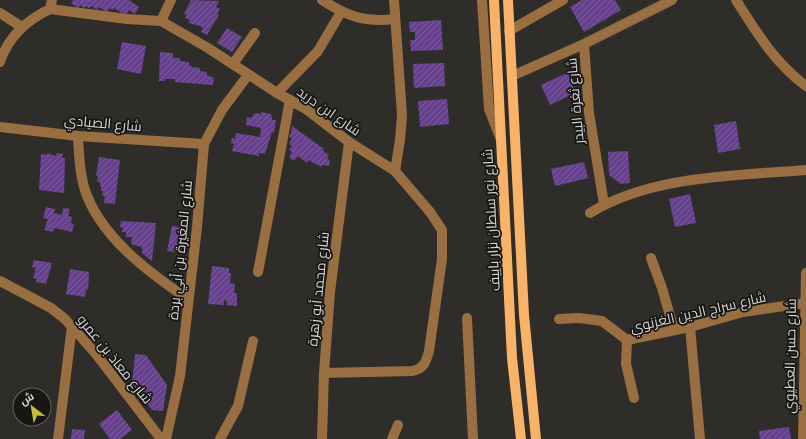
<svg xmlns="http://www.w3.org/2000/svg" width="806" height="439" font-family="'Space Grotesk',Cairo,sans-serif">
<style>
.building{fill:url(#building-hatch)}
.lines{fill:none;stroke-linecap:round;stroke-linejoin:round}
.minor{stroke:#996f42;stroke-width:10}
.major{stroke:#f9b368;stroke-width:10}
.labels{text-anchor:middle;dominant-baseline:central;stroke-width:3.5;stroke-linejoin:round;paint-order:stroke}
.street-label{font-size:14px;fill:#d6d5d3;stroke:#171614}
</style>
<defs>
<pattern id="building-hatch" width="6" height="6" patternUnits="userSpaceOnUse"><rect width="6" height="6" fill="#67428c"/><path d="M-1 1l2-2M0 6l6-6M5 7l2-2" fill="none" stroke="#7c5c9b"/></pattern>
</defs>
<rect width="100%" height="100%" fill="#2f2d2a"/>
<g class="building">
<polygon points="73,0 129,0 139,7 135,14 129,10 126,14 122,13 114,8 113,10 110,8 107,12 99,7 97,10 92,6 89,8 86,6 84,8 80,5 78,8 71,3"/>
<polygon points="191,0 219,1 216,7 220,9 217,14 219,15 207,35 201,32 203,28 200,26 188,23 190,20 185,18 187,15 184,14"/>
<polygon points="582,0 615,0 621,10 584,32 570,7"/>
<polygon points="441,20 443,50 411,51 410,40 415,40 415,32 410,32 409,22"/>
<polygon points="227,28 242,37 232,52 217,43"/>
<polygon points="122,42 146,46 141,74 117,69"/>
<polygon points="160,52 173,53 173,58 180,58 180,61 189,62 189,65 192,67 200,68 200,71 207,72 207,75 214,78 213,85 175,82 175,79 165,79 165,81 159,81"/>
<polygon points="444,63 445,86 414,88 413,64"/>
<polygon points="571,71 574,77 572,78 574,82 572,83 575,93 550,105 541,85"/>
<polygon points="447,99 449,124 420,127 418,101"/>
<polygon points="261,112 271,114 272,120 276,120 274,133 272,132 265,154 259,153 259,156 232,151 234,144 231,143 232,138 235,139 236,133 260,137 261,128 246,125 247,117 251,118 255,113 261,114"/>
<polygon points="736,121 740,149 718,153 714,125"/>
<polygon points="292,126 324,149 323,151 329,155 327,159 330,160 329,166 322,165 321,167 308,160 307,163 298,156 294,161 289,157 292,152 289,150 292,146 289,144 292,139 289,137 291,133"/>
<polygon points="628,151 630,183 621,184 609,175 608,152"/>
<polygon points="47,153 56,156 57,153 63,154 62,158 65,158 64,193 39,190 41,154 47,155"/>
<polygon points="99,157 120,160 115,204 104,203 105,196 102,196 103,191 101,191 101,186 100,186 100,182 97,182 98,176 96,176"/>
<polygon points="584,162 588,178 555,186 551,169"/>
<polygon points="690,194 696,223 675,227 669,199"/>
<polygon points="46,207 55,209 54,213 62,215 63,208 70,209 68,216 72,217 71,223 74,224 72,232 54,228 53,232 44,230 48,219 43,218"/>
<polygon points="121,221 156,223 152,261 142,253 142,247 131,244 132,237 126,237 126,232 122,232 123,228 120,227"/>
<polygon points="172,226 186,228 181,253 167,251"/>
<polygon points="34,260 52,263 46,284 36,282 37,279 33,278 36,268 32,267"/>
<polygon points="212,266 229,268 229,273 231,273 230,283 235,284 234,293 237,293 237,306 226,305 227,301 224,300 224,305 208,304"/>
<polygon points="70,269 89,272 88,290 86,290 85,297 66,294"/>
<polygon points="135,354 146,355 167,385 163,411 152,410 132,384"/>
<polygon points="117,410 132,430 120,439 110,439 99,424"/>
<polygon points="789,427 791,439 760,439 759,431"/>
<polygon points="72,429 85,430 84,439 71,439"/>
</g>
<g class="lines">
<g class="minor">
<path d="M322 0C347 16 365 23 395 19"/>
<polyline points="394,0 402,115 400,140 395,171"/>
<polyline points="482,0 489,109 501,140"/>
<path d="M736 0C757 33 774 62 806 86"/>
<path d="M50 9 127 19 161 21 208 48 277 93 306 109 349 142 395 171 430 212 442 230V259L429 351C426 362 424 369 412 371L324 373"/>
<polyline points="0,13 22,27"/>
<polyline points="161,21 171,0"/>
<polyline points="509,31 563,0"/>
<polyline points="584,44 589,113 604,204"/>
<path d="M0 62C8 37 27 20 50 9L52 0"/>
<polyline points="233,64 255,33"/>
<polyline points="512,76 584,44 672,0"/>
<polyline points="277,93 318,51 341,12"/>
<polyline points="0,127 78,136 204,144"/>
<path d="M78 136C79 153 79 170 84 187 98 235 149 273 188 299"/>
<path d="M590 213C652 175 736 176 806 170"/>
<polyline points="651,258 662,288 674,330"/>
<polyline points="258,272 290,100"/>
<polyline points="0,281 51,308 65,319 96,354 161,439"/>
<polyline points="467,318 473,439"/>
<polyline points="559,319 579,318 602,321 627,340"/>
<polyline points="690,327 700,439"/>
<polyline points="634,398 626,364 627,340 690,327 743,312 806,303"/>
<polyline points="58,439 72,326"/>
<polyline points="166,439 180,376 197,227 204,144 222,110 248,75"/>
<polyline points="220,439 238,406 253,341"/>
<polyline points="322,439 324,373 330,292 349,142"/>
<polyline points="392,439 398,425"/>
<polyline points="803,439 806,273"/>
</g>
<g class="major">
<polyline points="494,0 512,358 521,439"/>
<polyline points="508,0 524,315 536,439"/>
</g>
</g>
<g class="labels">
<g class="street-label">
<text transform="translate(575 101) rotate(-95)">شارع ثغرة البيدر</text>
<text transform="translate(329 111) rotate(35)">شارع ابن دريد</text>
<text transform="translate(103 123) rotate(5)">شارع الصيادي</text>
<text transform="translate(491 220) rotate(-93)">شارع نور سلطان نزار باييف</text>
<text transform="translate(180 250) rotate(-84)">شارع المغيرة بن أبي بردة</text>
<text transform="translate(318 289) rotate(-84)">شارع محمد أبو زهرة</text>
<text transform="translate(698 312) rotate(-13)">شارع سراج الدين الغزنوي</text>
<text transform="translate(790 356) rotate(-89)">شارع حسن العطيوي</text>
<text transform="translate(115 359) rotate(51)">شارع معاذ بن عمرو</text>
</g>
</g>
<g transform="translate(32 407) rotate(329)"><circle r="19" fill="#171614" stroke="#636260"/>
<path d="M0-3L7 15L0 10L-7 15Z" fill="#c6bc3c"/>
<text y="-6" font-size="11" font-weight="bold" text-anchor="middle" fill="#d6d5d3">ش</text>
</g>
</svg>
